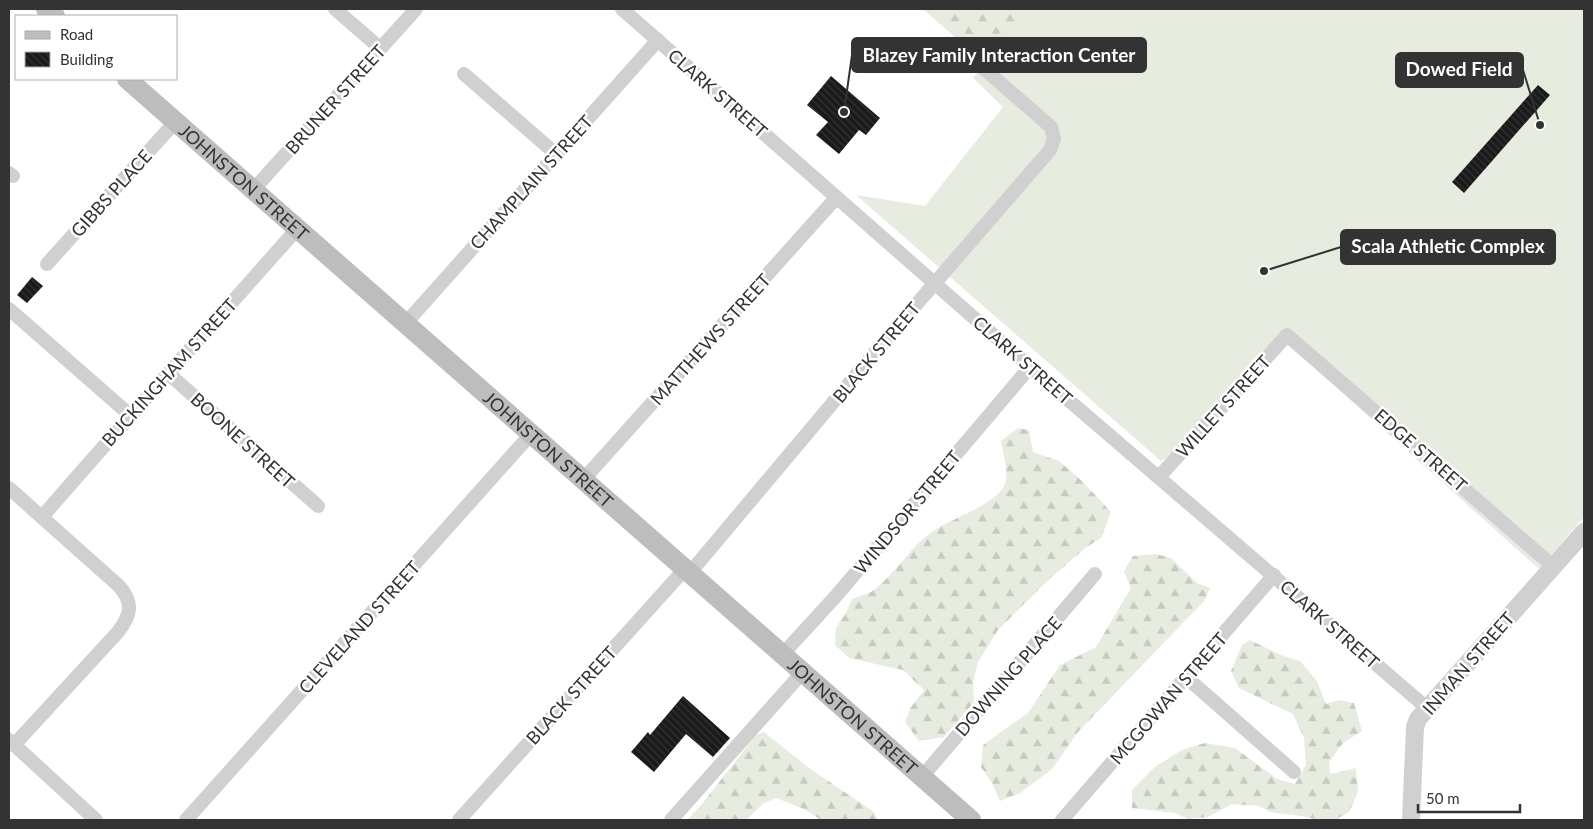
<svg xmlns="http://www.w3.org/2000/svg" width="1593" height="829" font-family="Lato,sans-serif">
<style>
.forest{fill:url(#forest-firs)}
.pitch{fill:#e6ecdf}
.building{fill:url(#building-back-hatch)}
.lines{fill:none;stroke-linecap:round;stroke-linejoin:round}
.minor{stroke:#d0d0d0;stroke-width:14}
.tertiary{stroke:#d0d0d0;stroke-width:18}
.secondary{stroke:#bdbdbd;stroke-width:20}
.labels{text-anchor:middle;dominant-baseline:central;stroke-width:5;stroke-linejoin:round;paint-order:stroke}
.street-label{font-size:18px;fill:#333;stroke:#fff}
.leader{fill:none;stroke:#333;stroke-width:2}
.callout-dot{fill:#333;stroke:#fff;stroke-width:2}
.callout{fill:#333;stroke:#333;stroke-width:2}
.callout-label{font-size:19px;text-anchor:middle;font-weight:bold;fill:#fff}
</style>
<defs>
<pattern id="forest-firs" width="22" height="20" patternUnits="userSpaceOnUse" patternTransform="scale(1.25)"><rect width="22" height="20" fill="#e6ecdf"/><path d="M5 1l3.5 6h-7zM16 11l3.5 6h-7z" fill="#c6cbc0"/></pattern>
<pattern id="building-back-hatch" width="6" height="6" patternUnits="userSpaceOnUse" patternTransform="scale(1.25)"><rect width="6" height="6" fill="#1a1a1a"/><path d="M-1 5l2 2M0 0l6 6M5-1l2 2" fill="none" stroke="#333"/></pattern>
</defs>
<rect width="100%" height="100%" fill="#fff"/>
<g class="forest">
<polygon points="923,9 1078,9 1051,121"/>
<path d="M1018 428 1029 430 1033 452 1059 461 1083 482 1111 512 1101 538 1085 548 1044 584 998 630 978 662 973 682 974 702 944 737 919 741 905 722 911 707 924 690 903 670 849 658 835 645 836 628 847 611 852 599C859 596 868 594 874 590 896 573 910 547 933 531 951 519 996 504 1004 486 1010 473 1003 455 1001 441Z"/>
<polygon points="1156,554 1171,558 1197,583 1210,588 1204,601 1078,732 1052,769 1020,793 1000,801 992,783 981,767 983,745 1028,713 1060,665 1096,647 1131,588 1124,571 1133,556"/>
<polygon points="1250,640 1281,655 1300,661 1317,681 1326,704 1339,700 1354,703 1362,731 1343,743 1329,762 1330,774 1356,768 1358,792 1349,812 1335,820 1319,820 1302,816 1270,812 1259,806 1232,804 1208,817 1188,819 1175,813 1132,808 1132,790 1155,767 1182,750 1205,743 1235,748 1277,779 1295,784 1306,765 1304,738 1293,714 1239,688 1231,671 1242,645"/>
<polygon points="764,732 809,768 874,812 878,820 821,820 804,809 776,798 764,803 746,820 687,820 702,804 756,735"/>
</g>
<polygon class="pitch" points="1031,9 1584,9 1584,517 1539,569 1279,336 1171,455 1161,461 856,195 925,206 1003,107 973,78"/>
<g class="building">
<polygon points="831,76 880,118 866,135 859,130 839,154 816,135 828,122 807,105"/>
<polygon points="1538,85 1550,95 1464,193 1452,182"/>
<polygon points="32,277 43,286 27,303 17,295"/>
<polygon points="683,696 730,738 713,757 686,734 654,772 631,752 648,732 650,735"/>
</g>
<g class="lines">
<g class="minor">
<polyline points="335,9 380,48"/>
<polyline points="622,9 1030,367 1427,708"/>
<polyline points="464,74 556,154"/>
<polyline points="9,173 13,176"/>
<polyline points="254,189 416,9"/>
<polyline points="47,264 176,121"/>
<polyline points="9,309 130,415"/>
<polyline points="405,324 658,40"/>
<polyline points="169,374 318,506"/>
<polyline points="1159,477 1287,335 1554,567"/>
<polyline points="583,480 836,198"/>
<path d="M9 488 119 586C134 603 131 615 118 632L14 745"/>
<path d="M42 517C126 420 212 325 297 229"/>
<polyline points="689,574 883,343 1050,150 1054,139 1051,127 982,67"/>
<polyline points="782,655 836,596 1030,367"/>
<polyline points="1186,677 1294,772"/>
<polyline points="9,740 96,820"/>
<polyline points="921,778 1095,574"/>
<polyline points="186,820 531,434"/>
<polyline points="459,820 684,570"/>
<polyline points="671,820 802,673"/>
<polyline points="1062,820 1274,575"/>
</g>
<polyline class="tertiary" points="1411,820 1415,727 1418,719 1584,532"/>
<g class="secondary">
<polyline points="46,9 55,16"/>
<path id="s1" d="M127 79 971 820"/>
</g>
</g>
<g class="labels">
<g class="street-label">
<text transform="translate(718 93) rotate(41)">CLARK STREET</text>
<text transform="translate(335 99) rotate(-48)">BRUNER STREET</text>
<text stroke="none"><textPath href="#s1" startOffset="156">JOHNSTON STREET</textPath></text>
<text transform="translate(531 182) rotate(-48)">CHAMPLAIN STREET</text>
<text transform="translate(111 193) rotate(-48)">GIBBS PLACE</text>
<text transform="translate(710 339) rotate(-48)">MATTHEWS STREET</text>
<text transform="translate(876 352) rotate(-50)">BLACK STREET</text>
<text transform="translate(1023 360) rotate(41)">CLARK STREET</text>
<text transform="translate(169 372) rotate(-48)">BUCKINGHAM STREET</text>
<text transform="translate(1223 406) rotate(-48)">WILLET STREET</text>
<text transform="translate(243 440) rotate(42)">BOONE STREET</text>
<text stroke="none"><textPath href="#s1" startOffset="561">JOHNSTON STREET</textPath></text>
<text transform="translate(1421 450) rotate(41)">EDGE STREET</text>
<text transform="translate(907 512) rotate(-50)">WINDSOR STREET</text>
<text transform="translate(1330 624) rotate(41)">CLARK STREET</text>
<text transform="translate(359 627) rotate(-48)">CLEVELAND STREET</text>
<text transform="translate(1468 663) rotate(-49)">INMAN STREET</text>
<text transform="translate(1008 676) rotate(-49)">DOWNING PLACE</text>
<text transform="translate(571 695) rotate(-48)">BLACK STREET</text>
<text transform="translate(1168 698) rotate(-49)">MCGOWAN STREET</text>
<text stroke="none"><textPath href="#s1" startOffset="966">JOHNSTON STREET</textPath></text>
</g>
</g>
<path class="leader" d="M844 112L852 55M1540 125L1523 70M1264 271L1341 247"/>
<g class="callout-dot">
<circle cx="844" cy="112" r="5"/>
<circle cx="1540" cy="125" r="5"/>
<circle cx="1264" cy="271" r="5"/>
</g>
<g class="callout">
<rect x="852" y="38" width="294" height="34" rx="5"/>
<rect x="1396" y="53" width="127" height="34" rx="5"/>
<rect x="1341" y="230" width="214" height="34" rx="5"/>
</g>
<g class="callout-label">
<text x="999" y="62">Blazey Family Interaction Center</text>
<text x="1459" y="76">Dowed Field</text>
<text x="1448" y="253">Scala Athletic Complex</text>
</g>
<rect width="1593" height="829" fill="none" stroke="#333333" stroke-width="20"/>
<rect x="15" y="15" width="162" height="65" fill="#ffffff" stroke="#adadad"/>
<rect x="25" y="31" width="25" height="8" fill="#bdbdbd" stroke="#adadad"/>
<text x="60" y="40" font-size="15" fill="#333333">Road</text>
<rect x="25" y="52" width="25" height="15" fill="url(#building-back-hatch)" stroke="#adadad"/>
<text x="60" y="65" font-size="15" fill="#333333">Building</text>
<path d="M1418 804v8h102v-8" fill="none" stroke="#333333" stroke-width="2.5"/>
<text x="1426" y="804" font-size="15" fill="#333333" stroke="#ffffff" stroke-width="4" paint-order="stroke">50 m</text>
</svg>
